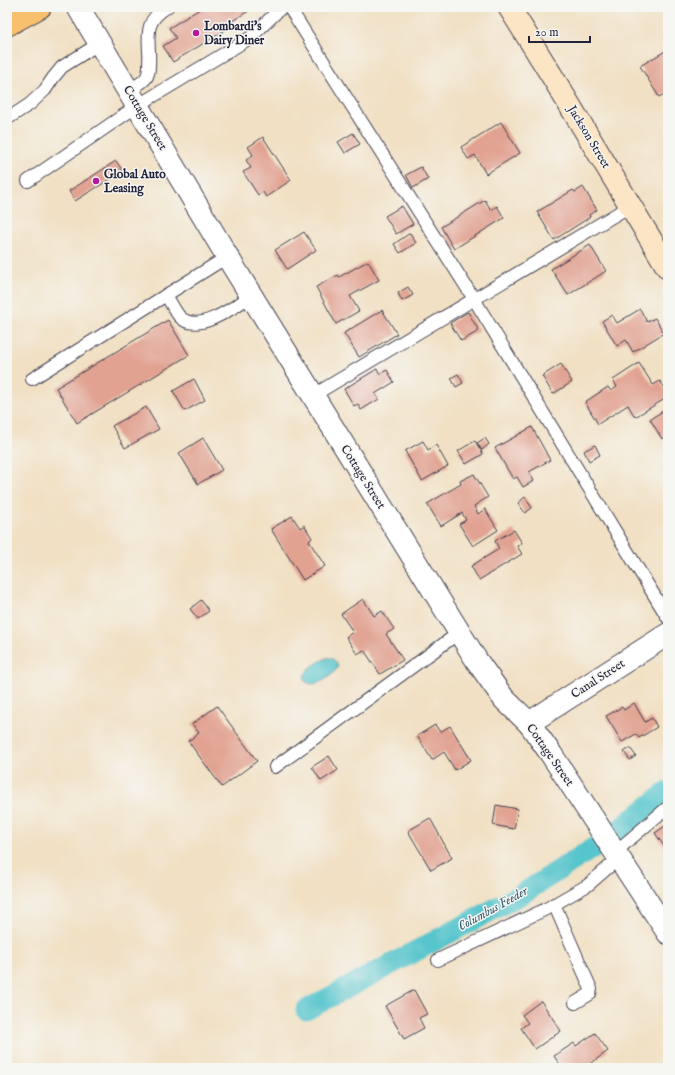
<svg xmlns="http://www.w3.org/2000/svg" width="675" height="1075" font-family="'IM FELL English',serif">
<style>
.water{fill:#57c5cc;stroke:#3c7484}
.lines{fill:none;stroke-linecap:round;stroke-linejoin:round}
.canal{stroke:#57c5cc;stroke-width:21}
.building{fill:#e1a291}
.service-casing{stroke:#413e4f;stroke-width:14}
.minor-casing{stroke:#413e4f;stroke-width:24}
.secondary-casing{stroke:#413e4f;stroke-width:24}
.trunk-casing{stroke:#413e4f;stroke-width:24}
.service{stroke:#fff;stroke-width:12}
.minor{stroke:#fff;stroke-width:22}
.secondary{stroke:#fce5c4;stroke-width:22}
.trunk{stroke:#f8bf6c;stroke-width:22}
.poi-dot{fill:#b5179e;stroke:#f6f6f2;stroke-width:1.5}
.labels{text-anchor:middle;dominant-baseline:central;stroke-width:3;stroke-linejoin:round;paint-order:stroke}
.poi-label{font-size:12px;font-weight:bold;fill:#22223b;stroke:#f6f6f2;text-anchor:start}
.street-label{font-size:12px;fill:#22223b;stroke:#f6f6f2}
.water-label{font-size:13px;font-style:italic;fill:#355b6e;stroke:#f6f6f2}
</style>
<rect width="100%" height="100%" fill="#f6f6f2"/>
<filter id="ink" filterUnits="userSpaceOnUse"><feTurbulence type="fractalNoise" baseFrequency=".025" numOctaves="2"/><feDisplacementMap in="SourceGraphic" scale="8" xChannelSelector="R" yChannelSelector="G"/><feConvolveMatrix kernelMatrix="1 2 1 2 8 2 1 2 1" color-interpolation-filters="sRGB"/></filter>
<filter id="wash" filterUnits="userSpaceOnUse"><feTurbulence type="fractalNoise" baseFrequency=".012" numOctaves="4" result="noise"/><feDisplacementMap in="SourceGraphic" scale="16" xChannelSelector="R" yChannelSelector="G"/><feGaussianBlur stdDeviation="0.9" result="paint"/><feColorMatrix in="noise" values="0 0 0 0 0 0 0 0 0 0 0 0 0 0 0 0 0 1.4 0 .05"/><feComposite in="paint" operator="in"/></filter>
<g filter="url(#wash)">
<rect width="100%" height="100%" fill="#f1e0c3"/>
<path class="water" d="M326 658C332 657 335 660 338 666 335 675 314 690 305 681 302 669 317 664 326 658Z"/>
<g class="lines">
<polyline class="canal" points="306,1010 522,894 607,839 668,791"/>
</g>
<g id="blocks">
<g class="building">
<polygon points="203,7 255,7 229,23 232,26 173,62 163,46 176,38 169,28"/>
<polygon points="667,50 668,92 659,97 640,66"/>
<polygon points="501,122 520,153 486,174 475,155 468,159 461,147"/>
<polygon points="353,133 360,144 345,153 338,142"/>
<polygon points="263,137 291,180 266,197 263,192 258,195 243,172 251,168 246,160 253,155 248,147"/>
<polygon points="116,161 123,171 75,201 69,191"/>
<polygon points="421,167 428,179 413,188 406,175"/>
<polygon points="583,187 597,210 589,215 590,217 554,240 537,212 573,190 575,192"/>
<polygon points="485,200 491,210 497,206 504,218 454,249 441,227"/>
<polygon points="402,206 413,224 396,234 385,216"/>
<polygon points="304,232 316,250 287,269 275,250"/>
<polygon points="410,233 416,243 400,253 394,244"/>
<polygon points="590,245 606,271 568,295 551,269"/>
<polygon points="368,261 379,280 350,296 359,311 336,324 316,287 338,275 339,277"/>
<polygon points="408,287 413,295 402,301 398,293"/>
<polygon points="640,309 647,322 655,318 664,333 633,352 626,340 617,346 602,321 612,315 617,323"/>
<polygon points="382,310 397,334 359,357 344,333"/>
<polygon points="468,312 479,331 461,341 450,323"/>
<polygon points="168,320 189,355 77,423 56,388"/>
<polygon points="639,363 653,385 660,381 668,394 668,397 635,417 628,405 598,424 585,402 608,387 611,391 617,387 613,380"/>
<polygon points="561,364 572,382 553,394 542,376"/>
<polygon points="377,369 380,374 387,370 394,382 375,394 379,399 361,410 358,404 354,406 344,389"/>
<polygon points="458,374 463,383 456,387 451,378"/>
<polygon points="194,379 205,400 185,411 173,391"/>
<polygon points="146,407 159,429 125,448 112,426"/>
<polygon points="668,408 668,436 662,439 650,419"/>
<polygon points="532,427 550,460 529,472 534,481 523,487 517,477 513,479 495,448"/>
<polygon points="203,438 222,470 198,484 179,453"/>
<polygon points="485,438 489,444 482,450 477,443"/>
<polygon points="423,441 428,450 436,445 448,466 422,481 405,451"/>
<polygon points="475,441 483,454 466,464 458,451"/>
<polygon points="595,445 600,455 589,461 584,451"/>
<polygon points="474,474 488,497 474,506 478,514 485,509 498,530 473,546 459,524 466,520 462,513 441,526 427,504 461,484 460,481"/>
<polygon points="525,497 532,508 525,513 518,503"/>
<polygon points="292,516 300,528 304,525 312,538 309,541 325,566 303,580 271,529"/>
<polygon points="514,530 522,543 517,546 522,554 479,580 471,566 499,549 495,541"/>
<polygon points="363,599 374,616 382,611 394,629 386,634 403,660 380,674 364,650 357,654 346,637 353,632 341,614"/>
<polygon points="201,600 209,611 198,619 190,609"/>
<polygon points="634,703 645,722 652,718 657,727 639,738 636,734 622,742 606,716 622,707 624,710"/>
<polygon points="217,706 257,761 222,787 188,741 199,733 192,724"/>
<polygon points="435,725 440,732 450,726 471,760 455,770 444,752 432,760 417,736"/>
<polygon points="630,748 636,756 630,760 624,752"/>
<polygon points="329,756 338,770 321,781 312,767"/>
<polygon points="496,805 518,809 514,829 493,825"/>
<polygon points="430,818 452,858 431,870 408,831"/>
<polygon points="668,824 668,852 655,833"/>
<polygon points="414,990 427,1014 419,1018 424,1028 404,1039 385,1006"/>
<polygon points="541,1001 561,1031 535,1049 521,1028 528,1023 522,1015"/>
<polygon points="595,1033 608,1051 584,1068 562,1068 554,1056 574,1043 576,1046"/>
</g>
</g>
</g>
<g filter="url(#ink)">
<use href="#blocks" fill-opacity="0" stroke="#413e4f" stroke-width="1"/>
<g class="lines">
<defs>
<g id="service">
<polyline points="289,7 474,299 668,618"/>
<path d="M128 91C133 87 143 83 146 78 148 75 149 70 149 66 151 41 140 23 167 7"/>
<polyline points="7,119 30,104 45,90 53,78 62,67 100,43"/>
<polyline points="28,181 137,106 250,38 282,7"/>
<path d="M166 295C170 301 174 310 179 316 197 336 235 306 251 296"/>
<polyline points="32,379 227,257"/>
<polyline points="312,396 630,206"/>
<polyline points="275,767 460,632"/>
<polyline points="615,852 668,807"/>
<polyline points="554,904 591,989 590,994 575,1003"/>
<polyline points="438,960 546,909 588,885 619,858"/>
</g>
<g id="minor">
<polyline points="78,7 233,266 477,661 504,699 529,723 551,754 668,933"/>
<polyline points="529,723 668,634"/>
</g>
<polyline id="secondary" points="509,7 552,76 668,268"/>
<polyline id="trunk" points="7,25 40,7"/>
</defs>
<use href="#service" class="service-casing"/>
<use href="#minor" class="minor-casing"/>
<use href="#secondary" class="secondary-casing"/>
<use href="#trunk" class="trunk-casing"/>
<use href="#service" class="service"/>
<use href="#minor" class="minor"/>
<use href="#secondary" class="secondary"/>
<use href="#trunk" class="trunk"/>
</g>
</g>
<g class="poi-dot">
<circle cx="196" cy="33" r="4"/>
<circle cx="96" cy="181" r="4"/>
</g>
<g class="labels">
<g class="poi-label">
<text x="204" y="26">Lombardi's<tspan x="204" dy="14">Dairy Diner</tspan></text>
<text x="104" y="174">Global Auto<tspan x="104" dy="14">Leasing</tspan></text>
</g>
<g class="street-label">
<text transform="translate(145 118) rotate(59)">Cottage Street</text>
<text transform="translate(589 137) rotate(59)">Jackson Street</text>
<text transform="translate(363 477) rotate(58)">Cottage Street</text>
<text transform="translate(598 679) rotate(-33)">Canal Street</text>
<text transform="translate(550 755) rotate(55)">Cottage Street</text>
</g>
<g class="water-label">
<text transform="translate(493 909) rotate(-29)">Columbus Feeder</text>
</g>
</g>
<rect width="675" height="1075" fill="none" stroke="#f6f6f2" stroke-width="24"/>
<path d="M529 36v6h61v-6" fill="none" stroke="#22223b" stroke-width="2"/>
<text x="535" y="36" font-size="12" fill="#22223b" stroke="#f6f6f2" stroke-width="3" paint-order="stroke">20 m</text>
</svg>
